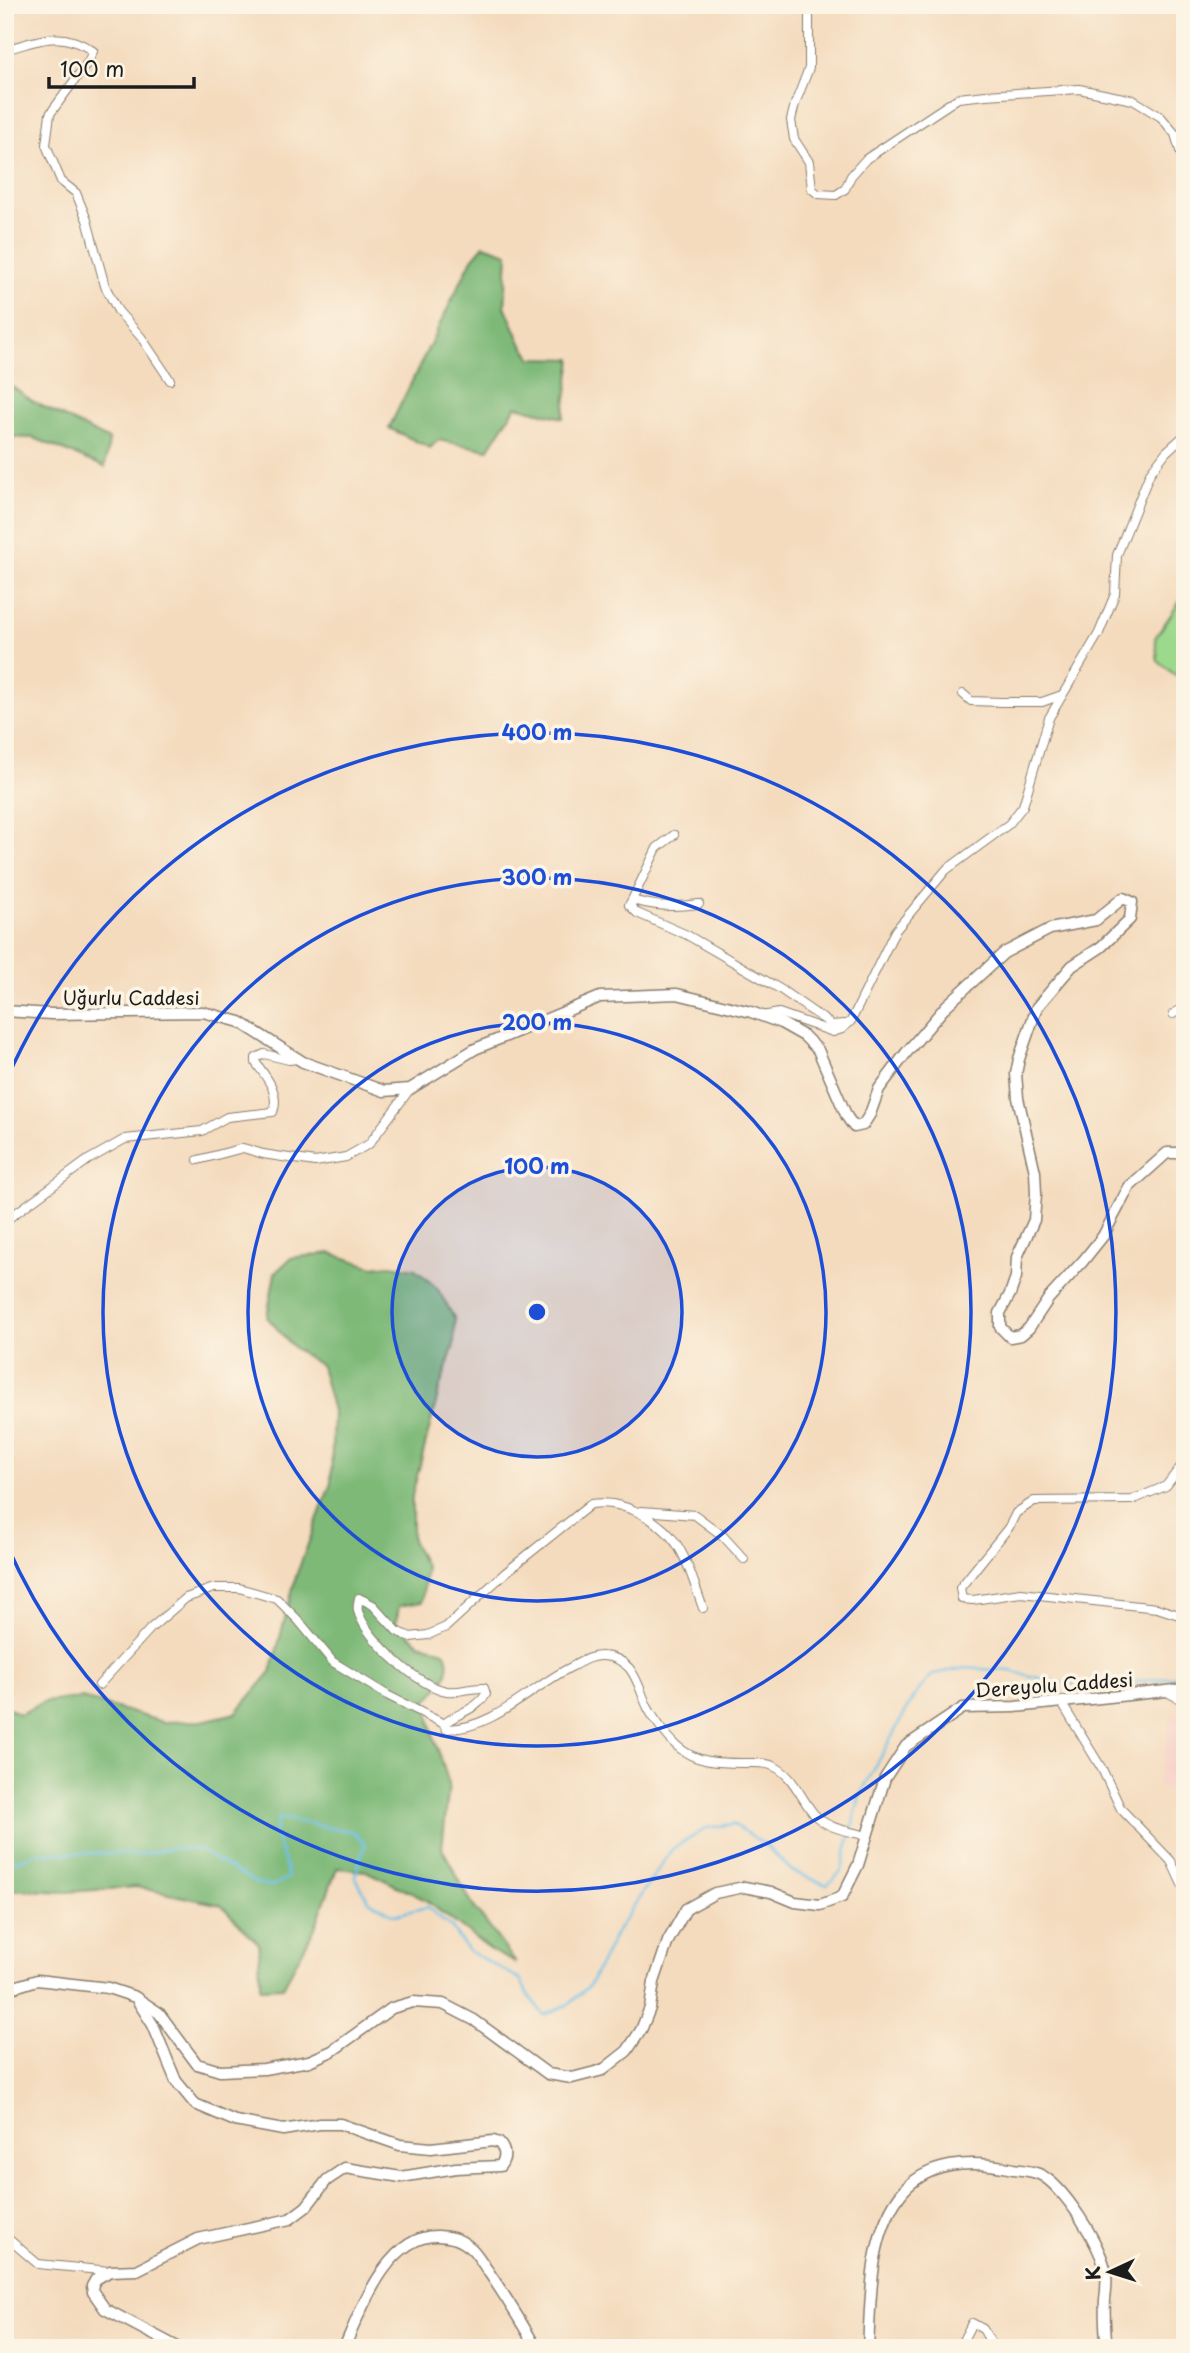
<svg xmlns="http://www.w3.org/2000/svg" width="1190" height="2353" font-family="'Playpen Sans',sans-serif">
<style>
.built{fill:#f7d1c7}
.green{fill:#9dd98d;stroke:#5c7a54;stroke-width:2}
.forest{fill:#7eb978;stroke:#4d6a4a;stroke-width:2}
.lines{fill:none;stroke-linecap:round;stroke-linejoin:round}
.stream{stroke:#69c0e6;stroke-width:2.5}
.street-casing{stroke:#887c6d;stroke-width:10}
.secondary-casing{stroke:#887c6d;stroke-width:13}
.street{stroke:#fff;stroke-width:8}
.secondary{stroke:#fff;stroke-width:10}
.ring{fill:none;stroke:#1d4ed8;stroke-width:3.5}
.labels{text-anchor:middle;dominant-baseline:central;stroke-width:7;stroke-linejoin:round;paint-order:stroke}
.street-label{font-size:19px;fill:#1c1c1c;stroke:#fcf5e5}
.centre{fill:#1d4ed8;stroke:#fcf5e5;stroke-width:3.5}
.ring-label{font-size:21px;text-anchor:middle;font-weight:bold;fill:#1d4ed8;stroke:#fcf5e5;stroke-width:7;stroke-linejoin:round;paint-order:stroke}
</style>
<rect width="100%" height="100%" fill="#fcf5e5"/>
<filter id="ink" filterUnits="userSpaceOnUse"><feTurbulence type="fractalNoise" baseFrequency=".0143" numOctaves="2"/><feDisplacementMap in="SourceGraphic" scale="14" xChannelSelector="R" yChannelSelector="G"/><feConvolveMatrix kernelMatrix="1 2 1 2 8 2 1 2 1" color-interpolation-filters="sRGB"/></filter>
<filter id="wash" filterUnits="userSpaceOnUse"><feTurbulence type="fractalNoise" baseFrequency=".00686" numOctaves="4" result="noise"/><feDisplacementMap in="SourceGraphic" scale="28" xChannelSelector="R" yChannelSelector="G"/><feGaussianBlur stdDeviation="1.57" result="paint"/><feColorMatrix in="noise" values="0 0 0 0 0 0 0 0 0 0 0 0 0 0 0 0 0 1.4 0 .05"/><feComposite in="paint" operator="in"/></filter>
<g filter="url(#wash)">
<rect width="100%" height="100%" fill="#f4dbbe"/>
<polygon class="built" points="1173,1712 1185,1719 1185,1798 1157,1788"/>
<polygon class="green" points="1185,594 1185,683 1158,661 1155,638"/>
<g class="forest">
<polygon points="484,245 508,253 505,306 521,343 532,358 572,359 563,418 516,406 488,450 438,440 430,448 389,428 472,259"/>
<polygon points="5,382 34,402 109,440 105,467 34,438 5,437"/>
<path d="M330 1253 373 1267 390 1265 415 1269 437 1288 455 1319 454 1345 440 1387 412 1496V1540L426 1568 422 1602 399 1606 396 1623 419 1643 444 1651C456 1674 440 1684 426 1702L433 1734 449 1784 442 1848 472 1904 516 1963 492 1951 424 1899 366 1871 337 1868 314 1930 283 1987 260 1988 259 1944 221 1905 136 1887 68 1892 5 1889V1706L20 1714 44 1702 82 1698 163 1722 202 1721 236 1713 271 1672 296 1576 331 1483 333 1411 321 1366 294 1348 267 1317 275 1273 291 1258Z"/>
</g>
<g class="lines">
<path class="stream" d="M5 1864 37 1853H103L138 1855 172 1848 199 1850 256 1883 272 1886 288 1878 285 1863 275 1835 278 1818C303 1821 327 1829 353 1831L365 1844 355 1876 369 1901 394 1915 427 1907 451 1927 467 1950 520 1979 528 1995 544 2015 569 2004 589 1986 617 1931 672 1849 707 1828 733 1824 763 1843 792 1871 827 1885 841 1872 860 1795 914 1696 933 1674 966 1668 1010 1671 1060 1683 1113 1685 1185 1675"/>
</g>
</g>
<g filter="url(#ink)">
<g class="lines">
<defs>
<g id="street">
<polyline points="809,5 809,68 795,104 791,120 794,139 809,162 812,189 818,194 836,195 845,189 851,176 866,159 958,98 986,95 1079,89 1133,100 1161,117 1175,134 1185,167"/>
<path d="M5 50C40 40 60 29 93 51L88 62 50 114 46 145 61 181 76 193 87 220 105 286 118 311 141 337 170 380"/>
<polyline points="963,694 971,701 1001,702 1042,702 1062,695"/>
<polyline points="632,900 657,848 674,835"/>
<path d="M699 904C675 907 656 907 632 900L629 905 637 913 687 935 780 989 832 1025 845 1024"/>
<polyline points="1173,1014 1185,1007"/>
<polyline points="762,1016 779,1013 833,1032 842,1029 851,1021 895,931 946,870 1009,824 1023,806 1049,718 1099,633 1115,594 1117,555 1150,473 1166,452 1185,435"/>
<polyline points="198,1160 243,1148 263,1154 315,1162 346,1157 369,1144 410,1089"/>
<path d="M5 1221 88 1160 125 1139 202 1131 227 1117 273 1112C280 1093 267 1078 256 1063V1058L264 1054 289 1060 297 1059"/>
<polyline points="1185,1461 1166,1486 1132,1500 1034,1501 1016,1513 1009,1527 960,1588 962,1599 973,1600 1021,1593 1157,1608 1185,1617"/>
<polyline points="641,1511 695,1515 723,1536 744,1559"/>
<path d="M99 1685 151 1628 186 1598 214 1588H239L277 1599 298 1620 333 1662 387 1695 444 1724 446 1729C493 1730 532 1686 573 1666 582 1661 592 1655 603 1656 635 1658 637 1685 648 1708 654 1719 667 1737 677 1746 697 1764 722 1763 747 1763 756 1763 766 1762 773 1766 794 1775 800 1798 814 1814 827 1829 849 1831 867 1836"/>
<polyline points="1167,1692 1185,1702"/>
<polyline points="1061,1702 1102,1769 1121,1809 1171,1861 1185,1891"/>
<path d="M444 1724C458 1712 477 1710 486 1694L484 1688C471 1687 460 1693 447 1691 418 1686 369 1641 359 1614 356 1609 358 1604 359 1598L373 1605 397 1631 410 1637 428 1635 446 1627 505 1573 591 1504C607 1502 617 1504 633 1510 682 1531 686 1562 703 1608"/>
<polyline points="5,2236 38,2264 110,2271"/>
<polyline points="959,2348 972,2323 983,2329 994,2348"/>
</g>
<g id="secondary">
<polyline points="5,1011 51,1014 203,1012 240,1022 303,1062 384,1091 410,1089 475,1049 600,997 677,994 751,1012 781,1023 804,1036 818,1050 847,1117 854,1127 863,1125 870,1114 879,1089 906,1053 947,1005 1004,953 1050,929 1096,920 1123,898 1132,902 1130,919 1101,947 1072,966 1037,1007 1019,1059 1016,1074 1018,1098 1035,1172 1036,1194 1034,1220 1017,1257 1016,1277 1010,1294 1000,1313 1000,1327 1010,1337 1021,1335 1029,1328 1049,1298 1083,1261 1103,1236 1129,1187 1167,1153 1185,1153"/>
<polyline points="5,1990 37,1980 108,1988 135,1997 159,2013 197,2064 220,2071 264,2069 309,2061 332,2051 392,2008 413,2002 443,2004 474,2020 548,2074 572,2078 603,2070 627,2051 641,2030 650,2008 654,1982 668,1941 686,1909 715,1893 744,1887 771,1892 795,1902 820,1905 842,1897 858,1865 885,1778 906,1746 963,1708 1015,1707 1185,1689"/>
<path d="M139 2003 153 2025 176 2081 195 2104 235 2121 283 2130 320 2124H340L400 2145 431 2148 493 2141 499 2143C506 2151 506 2158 500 2166L456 2168 401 2177 345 2168 327 2180 306 2207 290 2219 198 2239 137 2270 110 2271 96 2279 92 2286 93 2292 105 2309 179 2348"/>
<path d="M344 2348C361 2310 388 2234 438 2236 453 2237 461 2239 472 2249 478 2255 483 2264 488 2271 505 2296 521 2321 536 2348"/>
<path d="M868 2348C871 2299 869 2240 898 2198 924 2160 973 2160 1013 2169 1022 2170 1032 2171 1039 2174 1063 2184 1103 2248 1106 2274 1107 2282 1106 2292 1105 2300 1104 2317 1105 2331 1107 2348"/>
</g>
</defs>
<use href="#street" class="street-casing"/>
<use href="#secondary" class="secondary-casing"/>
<use href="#street" class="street"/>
<use href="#secondary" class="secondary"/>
</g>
</g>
<circle cx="537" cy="1312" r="145" fill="#1d4ed8" fill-opacity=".12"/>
<g class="ring">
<circle cx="537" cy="1312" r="145"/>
<circle cx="537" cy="1312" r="289"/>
<circle cx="537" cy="1312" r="434"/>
<path d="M6 1081A579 579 0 1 1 6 1543"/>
</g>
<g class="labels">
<g class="street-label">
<text x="131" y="997">Uğurlu Caddesi</text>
<text transform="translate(1054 1684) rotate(-4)">Dereyolu Caddesi</text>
</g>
</g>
<circle cx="537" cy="1312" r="10" class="centre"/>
<g class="ring-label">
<text x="537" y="740">400 m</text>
<text x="537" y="885">300 m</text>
<text x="537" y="1030">200 m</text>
<text x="537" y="1174">100 m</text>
</g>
<rect width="1190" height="2353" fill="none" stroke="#fcf5e5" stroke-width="28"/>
<g transform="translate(1110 2272) rotate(266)" stroke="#fcf5e5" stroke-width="5" paint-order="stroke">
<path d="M0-5L12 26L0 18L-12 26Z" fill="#1c1c1c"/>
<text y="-10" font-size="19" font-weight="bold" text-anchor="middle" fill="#1c1c1c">K</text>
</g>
<path d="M49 77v10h145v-10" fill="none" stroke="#1c1c1c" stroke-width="3.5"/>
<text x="60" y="77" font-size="21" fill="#1c1c1c" stroke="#fcf5e5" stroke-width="5" paint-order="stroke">100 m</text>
</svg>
